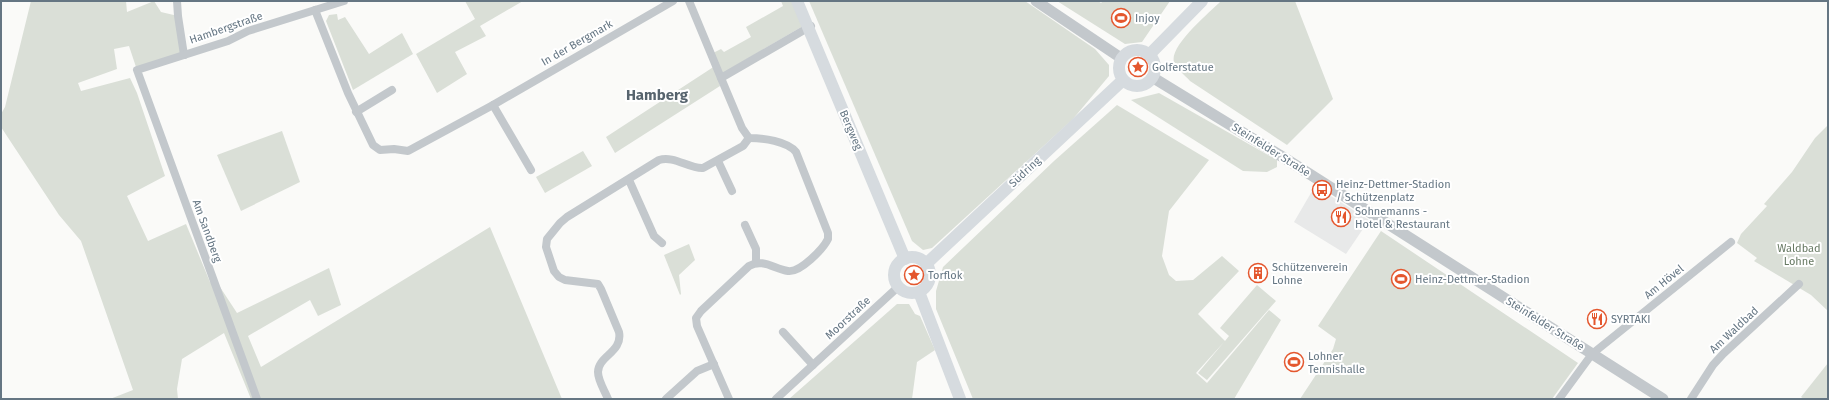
<svg xmlns="http://www.w3.org/2000/svg" width="1829" height="400" font-family="'Fira Sans',sans-serif">
<style>
.built{fill:#e8e9e9}
.green{fill:#dadfd7}
.lines{fill:none;stroke-linecap:round;stroke-linejoin:round}
.minor{stroke:#c3c8cc;stroke-width:8}
.tertiary{stroke:#c3c8cc;stroke-width:11}
.secondary{stroke:#d6dbdf;stroke-width:12}
.labels{text-anchor:middle;dominant-baseline:central;stroke-width:4;stroke-linejoin:round;paint-order:stroke}
.poi-label{font-size:11px;fill:#657683;stroke:#fff;text-anchor:start}
.street-label{font-size:11px;fill:#657683;stroke:#fff}
.park-label{font-size:11px;fill:#687a64;stroke:#fff}
.district-label{font-size:15px;font-weight:bold;fill:#57646e;stroke:#fff}
</style>
<rect width="100%" height="100%" fill="#fafaf8"/>
<polygon class="built" points="1315,186 1369,220 1346,254 1294,222"/>
<g class="green">
<polygon points="31,1 126,1 127,12 154,1 161,12 178,16 184,55 137,70 129,46 114,49 117,69 78,83 81,91 130,78 137,93 165,176 127,196 148,241 186,224 210,282 220,287 237,313 329,268 341,305 318,316 310,300 248,336 261,367 490,227 562,399 251,399 224,333 182,359 177,389 178,399 110,399 133,390 81,241 59,215 1,127 1,114 5,107"/>
<polygon points="465,1 523,1 480,26 486,36 455,52 467,74 437,93 416,54 475,19"/>
<polygon points="781,1 792,1 803,26 718,76 720,86 615,153 606,137 718,64 713,53 721,49 724,52 751,37 746,27 783,6"/>
<polygon points="809,1 1025,1 1095,49 1109,65 1109,76 1073,119 932,248 923,250 912,241"/>
<polygon points="1057,1 1098,1 1101,3 1103,1 1170,1 1142,42 1125,44"/>
<path d="M1221 1H1295L1333 99 1287 145 1190 81C1185 75 1177 70 1174 62 1169 46 1210 12 1221 1Z"/>
<polygon points="337,14 338,20 345,17 369,54 402,33 413,54 353,90 326,21 329,15"/>
<polygon points="1159,93 1277,160 1277,167 1267,172 1243,171 1131,100"/>
<polygon points="1117,105 1209,160 1169,211 1162,256 1169,275 1176,281 1193,280 1222,256 1239,271 1198,314 1225,341 1229,336 1220,328 1257,285 1276,301 1207,380 1198,373 1224,342 1196,373 1207,383 1269,310 1281,320 1234,399 973,399 936,309 936,291 943,267 1054,161"/>
<polygon points="1828,125 1828,311 1811,295 1754,261 1757,258 1737,243 1741,234 1767,206 1764,204 1792,172 1815,138"/>
<polygon points="282,131 300,182 241,211 217,155"/>
<polygon points="583,151 592,166 545,193 536,177"/>
<polygon points="1381,231 1578,363 1552,399 1300,399 1333,349 1336,339 1318,326"/>
<polygon points="689,244 695,260 679,275 681,294 680,295 664,255"/>
<polygon points="897,304 909,304 915,314 920,316 935,350 917,362 912,399 789,399"/>
<polygon points="1828,363 1828,399 1804,399 1801,397"/>
</g>
<g class="lines">
<g class="minor">
<polyline points="177,1 178,16 184,55"/>
<polyline points="689,1 721,78"/>
<polyline points="315,10 348,93 373,145 380,150 394,149 408,151 493,105 673,1"/>
<polyline points="493,105 531,170"/>
<polyline points="356,112 392,90"/>
<polyline points="718,161 732,191"/>
<polyline points="629,180 654,236 662,243"/>
<polyline points="745,225 756,249 756,262"/>
<polyline points="783,332 813,365"/>
<polyline points="257,399 137,70 228,41 248,31 344,1"/>
<path d="M608 399C605 391 598 381 598 372 598 356 623 352 619 332L601 289 598 284 565 280 559 277 554 271 546 247 547 239 560 223 567 217 659 160C674 155 689 169 703 168L743 146 749 138"/>
<polyline points="666,399 697,371 714,364"/>
<path d="M729 399 697 326 696 318 701 311 749 266C763 258 774 269 788 271 800 273 823 249 828 239V233L796 152C787 141 763 138 749 138L742 128 721 78 811 26"/>
<polyline points="776,399 898,287"/>
<polyline points="1559,399 1592,354 1731,242"/>
<polyline points="1691,399 1713,365 1723,354 1799,284"/>
</g>
<g class="tertiary">
<polyline points="1036,1 1121,58"/>
<polyline points="1152,77 1286,159 1663,399"/>
</g>
<g class="secondary">
<polyline points="797,1 905,259"/>
<circle cx="1137" cy="68" r="18"/>
<polyline points="1149,55 1202,1"/>
<circle cx="912" cy="275" r="18"/>
<polyline points="926,264 1123,80"/>
<polyline points="919,292 960,399"/>
</g>
</g>
<defs>
<symbol id="stadium-ring" viewBox="-11 -11 22 22"><circle r="9.5" fill="#fff" stroke="#e4572e" stroke-width="1.5"/><path d="M0-5a6.5 5 0 1 0 0 10a6.5 5 0 1 0 0-10ZM-3.5-1.8h7v3.6h-7Z" fill="#e4572e"/></symbol>
<symbol id="sight-ring" viewBox="-11 -11 22 22"><circle r="9.5" fill="#fff" stroke="#e4572e" stroke-width="1.5"/><path d="M0-6L1.8-2.2L6-1.7L2.9 1.2L3.7 5.4L0 3.3L-3.7 5.4L-2.9 1.2L-6-1.7L-1.8-2.2Z" fill="#e4572e"/></symbol>
<symbol id="bus-ring" viewBox="-11 -11 22 22"><circle r="9.5" fill="#fff" stroke="#e4572e" stroke-width="1.5"/><path d="M-5-6H5V4H4V6H2V4H-2V6H-4V4H-5ZM-3.5-4V0h7V-4ZM-3.5 1.2v1.5H-2V1.2ZM2 1.2v1.5H3.5V1.2Z" fill="#e4572e"/></symbol>
<symbol id="restaurant-ring" viewBox="-11 -11 22 22"><circle r="9.5" fill="#fff" stroke="#e4572e" stroke-width="1.5"/><path d="M-5-6h1v4h1v-4h1v4h1v-4h1v5L-1.5 .5V6h-2V.5L-5-1ZM5-6V6H3V1.5H1.5Q1.5-4 5-6Z" fill="#e4572e"/></symbol>
<symbol id="building-ring" viewBox="-11 -11 22 22"><circle r="9.5" fill="#fff" stroke="#e4572e" stroke-width="1.5"/><path d="M-4-6H4V6H1V3H-1V6H-4ZM-2.5-4.3h1.7v1.8h-1.7ZM.8-4.3h1.7v1.8H.8ZM-2.5-1h1.7V.8h-1.7ZM.8-1h1.7V.8H.8Z" fill="#e4572e"/></symbol>
</defs>
<g fill-rule="evenodd">
<use href="#stadium-ring" x="1110" y="7" width="22" height="22"/>
<use href="#sight-ring" x="1127" y="56" width="22" height="22"/>
<use href="#bus-ring" x="1311" y="179" width="22" height="22"/>
<use href="#restaurant-ring" x="1330" y="206" width="22" height="22"/>
<use href="#building-ring" x="1247" y="262" width="22" height="22"/>
<use href="#sight-ring" x="903" y="264" width="22" height="22"/>
<use href="#stadium-ring" x="1390" y="268" width="22" height="22"/>
<use href="#restaurant-ring" x="1586" y="308" width="22" height="22"/>
<use href="#stadium-ring" x="1283" y="351" width="22" height="22"/>
</g>
<g class="labels">
<g class="poi-label">
<text x="1135" y="18">Injoy</text>
<text x="1152" y="67">Golferstatue</text>
<text x="1336" y="184">Heinz-Dettmer-Stadion<tspan x="1336" dy="13">/ Schützenplatz</tspan></text>
<text x="1355" y="211">Sohnemanns -<tspan x="1355" dy="13">Hotel &amp; Restaurant</tspan></text>
<text x="1272" y="267">Schützenverein<tspan x="1272" dy="13">Lohne</tspan></text>
<text x="928" y="275">Torflok</text>
<text x="1415" y="279">Heinz-Dettmer-Stadion</text>
<text x="1611" y="319">SYRTAKI</text>
<text x="1308" y="356">Lohner<tspan x="1308" dy="13">Tennishalle</tspan></text>
</g>
<g class="street-label">
<text transform="translate(226 28) rotate(-19)">Hambergstraße</text>
<text transform="translate(577 43) rotate(-30)">In der Bergmark</text>
<text transform="translate(851 130) rotate(67)">Bergweg</text>
<text transform="translate(1271 150) rotate(32)">Steinfelder Straße</text>
<text transform="translate(1025 172) rotate(-43)">Südring</text>
<text transform="translate(207 231) rotate(70)">Am Sandberg</text>
<text transform="translate(1664 282) rotate(-39)">Am Hövel</text>
<text transform="translate(848 318) rotate(-43)">Moorstraße</text>
<text transform="translate(1545 324) rotate(32)">Steinfelder Straße</text>
<text transform="translate(1734 330) rotate(-43)">Am Waldbad</text>
</g>
<g class="park-label">
<text x="1799" y="248">Waldbad<tspan x="1799" dy="13">Lohne</tspan></text>
</g>
<g class="district-label">
<text x="657" y="95">Hamberg</text>
</g>
</g>
<rect width="1829" height="400" fill="none" stroke="#657683" stroke-width="4"/>
</svg>
